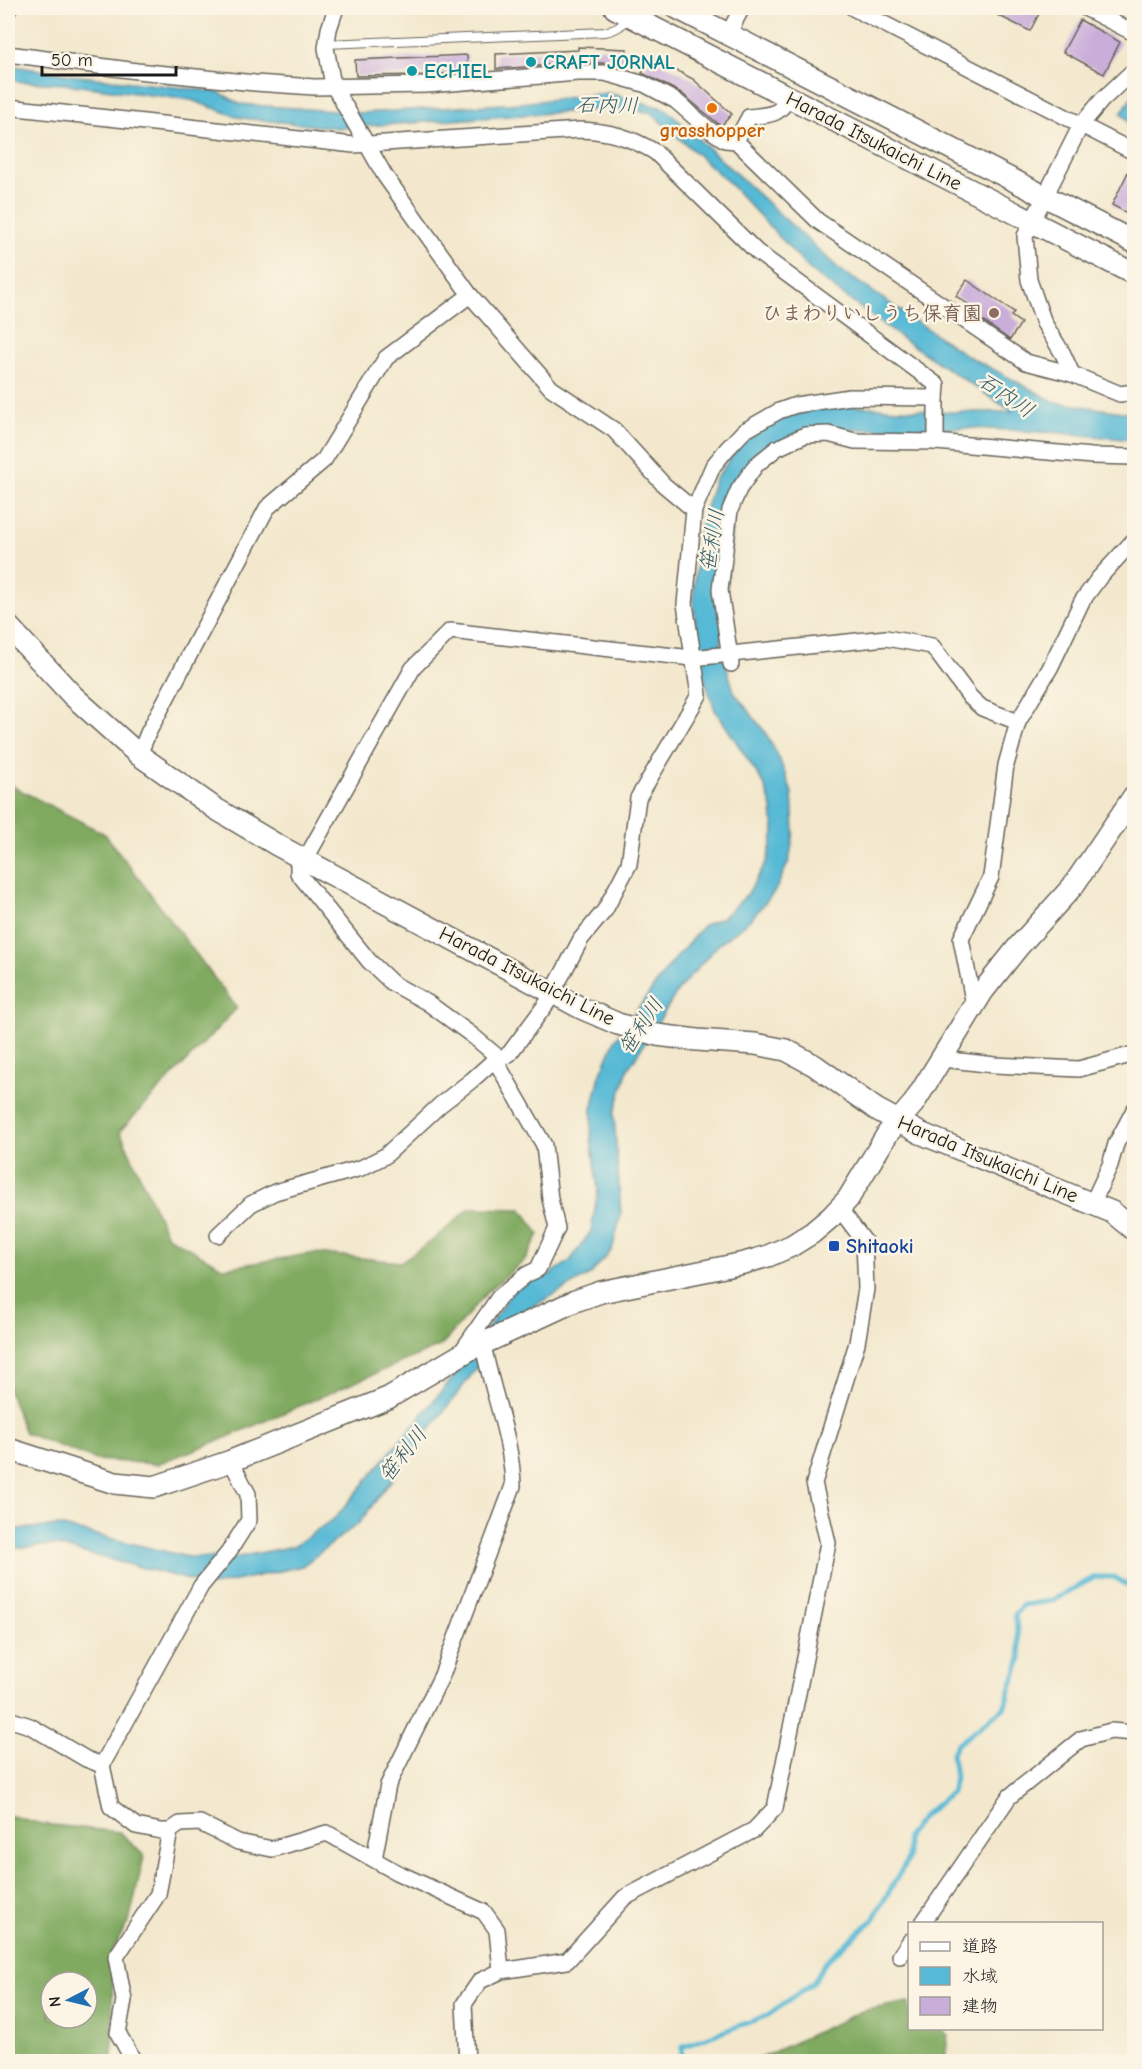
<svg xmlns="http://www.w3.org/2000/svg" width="1142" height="2069" font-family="'Comic Neue','Klee One',sans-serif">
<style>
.forest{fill:#80aa60;stroke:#4e633e;stroke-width:1.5;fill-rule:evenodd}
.water{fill:#56b9d5;stroke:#396a78;stroke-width:1.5}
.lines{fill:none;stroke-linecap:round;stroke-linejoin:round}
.stream{stroke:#56b9d5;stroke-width:5}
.building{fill:#caaeda}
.lane-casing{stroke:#67635a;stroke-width:10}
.street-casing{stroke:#67635a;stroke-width:18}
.secondary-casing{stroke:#67635a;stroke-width:24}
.lane{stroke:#fff;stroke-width:8}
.street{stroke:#fff;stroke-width:15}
.secondary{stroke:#fff;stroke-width:21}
.culture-dot{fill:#0f9aa8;stroke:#fcf5e5;stroke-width:2}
.food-dot{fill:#e8710a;stroke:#fcf5e5;stroke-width:2}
.education-dot{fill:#8d6e63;stroke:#fcf5e5;stroke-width:2}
.transit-dot{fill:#1a4fb4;stroke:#fcf5e5;stroke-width:2}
.labels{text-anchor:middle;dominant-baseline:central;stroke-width:5;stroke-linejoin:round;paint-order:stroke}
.culture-label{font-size:20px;font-weight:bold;fill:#0d838f;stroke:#fcf5e5;text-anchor:start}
.food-label{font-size:20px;font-weight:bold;fill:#c56008;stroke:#fcf5e5}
.street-label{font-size:20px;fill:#1c1c1c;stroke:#fcf5e5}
.education-label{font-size:20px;font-weight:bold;fill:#785e54;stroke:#fcf5e5;text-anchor:end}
.transit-label{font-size:20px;font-weight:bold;fill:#164399;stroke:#fcf5e5;text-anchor:start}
.water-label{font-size:21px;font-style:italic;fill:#335b66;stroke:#fcf5e5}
</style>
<rect width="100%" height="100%" fill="#fcf5e5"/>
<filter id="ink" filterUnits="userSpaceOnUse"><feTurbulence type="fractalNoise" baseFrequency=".0167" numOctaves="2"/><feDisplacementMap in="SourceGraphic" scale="12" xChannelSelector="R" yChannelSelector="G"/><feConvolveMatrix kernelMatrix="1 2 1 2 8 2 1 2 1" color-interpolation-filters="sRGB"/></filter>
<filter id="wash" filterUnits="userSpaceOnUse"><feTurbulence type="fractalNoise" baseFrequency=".008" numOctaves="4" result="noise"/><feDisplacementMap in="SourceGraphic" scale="24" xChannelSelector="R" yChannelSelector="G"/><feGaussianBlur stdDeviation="1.35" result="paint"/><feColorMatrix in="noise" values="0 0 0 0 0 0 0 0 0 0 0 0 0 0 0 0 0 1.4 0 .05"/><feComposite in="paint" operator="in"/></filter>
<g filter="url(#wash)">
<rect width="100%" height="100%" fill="#f3e8cd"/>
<g class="forest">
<polygon points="8,779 14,787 105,834 237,1008 120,1131 167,1236 224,1268 315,1253 400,1262 433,1240 470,1208 522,1209 539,1234 526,1259 487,1292 442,1345 223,1439 157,1464 96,1460 25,1433 8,1390"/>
<path d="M8 1815 42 1824 120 1832 144 1856 130 1918 112 1952 113 2061 8 2062ZM51 1982H87V2018H51Z"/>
<polygon points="909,2002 910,2028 941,2029 948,2035 945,2061 754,2061 862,2011"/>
</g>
<g class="water">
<polygon points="8,65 70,75 219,92 240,104 361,113 521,103 608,93 666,109 838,268 966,355 1055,402 1122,412 1134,412 1134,440 1061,433 973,428 822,430 793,435 736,483 721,647 734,692 765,732 779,758 792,793 794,832 789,861 775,891 752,918 718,945 679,989 628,1069 614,1114 621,1214 612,1250 590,1275 517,1315 359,1523 302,1566 213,1586 53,1545 8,1549 8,1530 59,1526 188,1557 233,1558 294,1546 336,1517 461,1368 511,1293 522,1284 546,1277 570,1261 591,1231 598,1191 591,1138 592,1109 600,1075 615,1040 669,966 704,925 722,918 747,895 767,861 774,833 772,808 764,784 715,710 701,669 693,601 699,531 714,481 742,442 781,418 834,405 950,412 1013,412 904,340 812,272 728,182 650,112 607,109 338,128 241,118 191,100 64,84 8,81"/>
<polygon points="1134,93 1134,133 1128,129 1128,120 1121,114"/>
</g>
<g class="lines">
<polyline class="stream" points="682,2062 682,2047 768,2015 813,1983 826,1961 872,1921 908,1859 907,1836 924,1815 951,1793 955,1778 952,1753 957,1744 1004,1708 1021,1658 1015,1614 1023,1605 1051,1601 1095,1577 1114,1577 1131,1587 1134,1587"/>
</g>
<g id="blocks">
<g class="building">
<polygon points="983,8 1042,8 1030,31"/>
<polygon points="1080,20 1120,42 1104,74 1063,52"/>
<polygon points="578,47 627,49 627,66 605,63 578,63 496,69 496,54 578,50"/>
<polygon points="467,55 468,72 427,75 356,76 355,60"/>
<polygon points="651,57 693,79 732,114 721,126 681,93 642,73"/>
<polygon points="1133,162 1134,162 1134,217 1112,205"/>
<polygon points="967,280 1014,312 1011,316 1021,323 1010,340 966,309 969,305 956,296"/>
</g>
</g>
</g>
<g filter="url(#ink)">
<use href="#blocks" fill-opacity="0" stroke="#67635a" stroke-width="1.5"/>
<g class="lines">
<defs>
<path id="lane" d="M327 44 605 32C616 30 622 26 629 17"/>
<g id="street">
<polyline points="336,8 329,29 326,48 333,85 385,176 470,295 551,388 614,430 664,485 694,510"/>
<polyline points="853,8 1134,152"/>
<polyline points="1085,8 1134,33"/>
<polyline points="8,11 9,8"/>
<polyline points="728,34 742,8"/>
<polyline points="8,54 137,71 255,83 314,87 427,85 578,73 605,73 644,84 676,101 707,128 725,140 736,141 818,221 1026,362 1072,374 1120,394 1134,392"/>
<path d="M8 107 354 145 580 130C609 131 630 137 655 152L757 252 937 385 936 398 850 397 796 405 779 411 744 431 727 449 713 466 694 510 685 604 699 695 638 798 629 864 605 910 581 939 547 1003 509 1054 491 1063 472 1080 440 1105 385 1156 361 1168 275 1192 251 1204 218 1235"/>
<path d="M736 141 749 117C770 114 778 117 789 97"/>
<polyline points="1072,374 1063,354 1044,323 1029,280 1025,236 1081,125 1102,100 1134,70"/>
<polyline points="936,398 936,442"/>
<polyline points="731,664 720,590 730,510 739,489 756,465 777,448 805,435 828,434 855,441 936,442 1092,456 1134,457"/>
<polyline points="139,755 148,733 267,508 324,460 386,358 470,295"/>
<polyline points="298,856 298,873 369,961 392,983 428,1003 473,1036 499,1058 498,1065 544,1145 550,1199 557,1228 538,1269 526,1275 499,1297 460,1354"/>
<polyline points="305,860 413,668 450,631 692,658 886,638 932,646 970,697 982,708 1018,722"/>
<polyline points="974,1005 961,939 991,877 1006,765 1018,722 1050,668 1082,601 1099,578 1134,540"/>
<polyline points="943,1056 951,1060 995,1065 1079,1069 1134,1054"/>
<polyline points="1092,1204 1110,1165 1116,1144 1134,1110"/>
<polyline points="231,1461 248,1494 249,1520 228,1553 201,1586 102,1765 111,1807 136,1826 161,1831 170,1831 180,1824 200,1823 238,1842 272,1849 327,1833 396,1872 484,1912 497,1930 501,1971"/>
<polyline points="8,1719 30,1726 86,1759 102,1765"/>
<path d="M374 1859 388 1785 442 1675 513 1486C512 1437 491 1391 483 1344"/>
<polyline points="922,1924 1009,1797 1081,1739 1111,1731 1134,1733"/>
<polyline points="900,1956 910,1941"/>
<polyline points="131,2062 132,2058 118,2033 124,2000 116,1957 158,1894 170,1831"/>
<polyline points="467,2062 464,2004 480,1981 501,1971 567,1961 624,1898 754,1830 775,1808 828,1543 814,1483 857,1343 866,1289 864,1241 839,1208"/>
</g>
<g id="secondary">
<polyline points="615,8 1134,274"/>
<polyline points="677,8 1134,242"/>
<polyline points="8,626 73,696 139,755 216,809 277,845 581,1008 618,1024 657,1035 697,1040 755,1044 786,1050 814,1065 876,1109 920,1133 1112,1212 1134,1230"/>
<polyline points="8,1449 115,1483 154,1487 231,1461 388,1398 469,1350 575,1301 601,1292 744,1263 768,1256 791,1246 812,1233 831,1217 848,1199 888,1133 914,1103 983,991 1018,947 1073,886 1134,796"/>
</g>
</defs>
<use href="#lane" class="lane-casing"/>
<use href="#street" class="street-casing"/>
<use href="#secondary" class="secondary-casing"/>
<use href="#lane" class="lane"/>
<use href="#street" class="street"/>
<use href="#secondary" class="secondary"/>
</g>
</g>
<g class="culture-dot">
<circle cx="531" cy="62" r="6"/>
<circle cx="412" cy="71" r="6"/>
</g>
<circle class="food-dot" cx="712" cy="108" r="6"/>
<circle class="education-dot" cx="994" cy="313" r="6"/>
<rect class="transit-dot" x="828" y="1240" width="12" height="12" rx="3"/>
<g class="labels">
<g class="culture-label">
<text x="543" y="62">CRAFT JORNAL</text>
<text x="424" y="71">ECHIEL</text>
</g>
<g class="food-label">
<text x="712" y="130">grasshopper</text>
</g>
<g class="street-label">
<text transform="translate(874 141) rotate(27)">Harada Itsukaichi Line</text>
<text transform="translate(527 976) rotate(27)">Harada Itsukaichi Line</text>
<text transform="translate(988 1159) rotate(23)">Harada Itsukaichi Line</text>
</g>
<g class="education-label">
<text x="982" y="313">ひまわりいしうち保育園</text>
</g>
<g class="transit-label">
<text x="846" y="1246">Shitaoki</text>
</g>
<g class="water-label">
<text transform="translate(607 105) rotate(1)">石内川</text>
<text transform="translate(1006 395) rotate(34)">石内川</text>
<text transform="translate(712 540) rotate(-81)">笹利川</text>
<text transform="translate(641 1026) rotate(-57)">笹利川</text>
<text transform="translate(403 1454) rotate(-52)">笹利川</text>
</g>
</g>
<rect width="1142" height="2069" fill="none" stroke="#fcf5e5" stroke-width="30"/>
<rect x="908" y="1922" width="195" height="108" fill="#fcf5e5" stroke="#a29e95" stroke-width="1.5"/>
<rect x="920" y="1942" width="30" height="9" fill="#ffffff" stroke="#a29e95" stroke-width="1.5"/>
<text x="962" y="1952" font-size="18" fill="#1c1c1c">道路</text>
<rect x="920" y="1967" width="30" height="18" fill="#56b9d5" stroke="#a29e95" stroke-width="1.5"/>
<text x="962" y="1982" font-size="18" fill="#1c1c1c">水域</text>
<rect x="920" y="1997" width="30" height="18" fill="#caaeda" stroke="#a29e95" stroke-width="1.5"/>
<text x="962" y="2012" font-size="18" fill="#1c1c1c">建物</text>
<g transform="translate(69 2000) rotate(263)"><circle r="28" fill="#fcf5e5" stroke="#a29e95" stroke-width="1.5"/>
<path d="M0-4.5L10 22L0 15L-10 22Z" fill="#1f6fb2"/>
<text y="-9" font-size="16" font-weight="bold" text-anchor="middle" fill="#1c1c1c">N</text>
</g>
<path d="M42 66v9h134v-9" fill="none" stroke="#1c1c1c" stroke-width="3"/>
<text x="51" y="66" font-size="18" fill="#1c1c1c" stroke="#fcf5e5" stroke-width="4.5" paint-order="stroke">50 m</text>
</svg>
